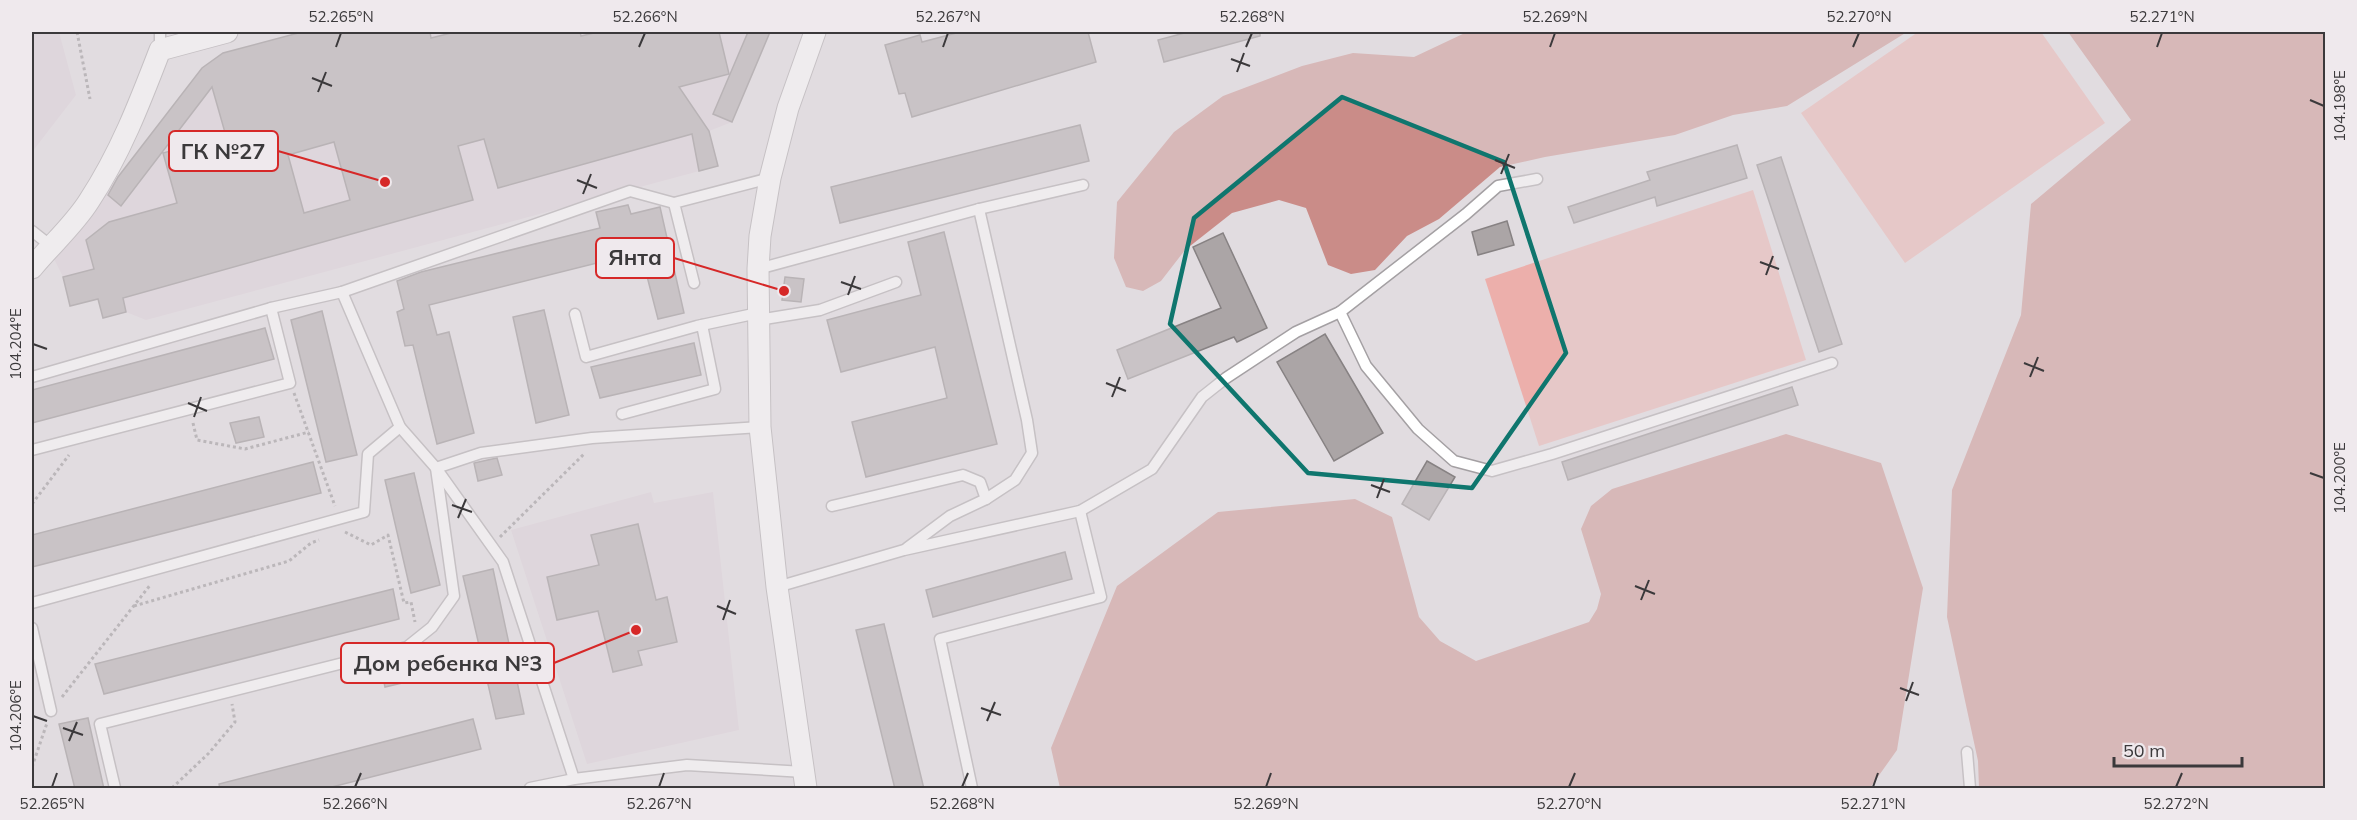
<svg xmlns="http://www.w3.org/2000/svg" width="2357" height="820" font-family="Mulish,sans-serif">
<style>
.built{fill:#daced7}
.green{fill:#ecafab}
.forest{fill:#ca8c88}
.building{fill:#aba5a6;stroke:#878283;stroke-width:1.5;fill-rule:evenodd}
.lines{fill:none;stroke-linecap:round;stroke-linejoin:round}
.service-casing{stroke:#a4a0a3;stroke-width:13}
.minor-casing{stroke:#a4a0a3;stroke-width:23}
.path{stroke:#8c898c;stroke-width:3;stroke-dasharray:3 3;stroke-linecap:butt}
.service{stroke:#fff;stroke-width:10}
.minor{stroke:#fff;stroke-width:21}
.marked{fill:none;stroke:#0f766e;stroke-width:4.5;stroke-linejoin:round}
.ticks{fill:none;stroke:#3b393b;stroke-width:2}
.leader{fill:none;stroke:#d62828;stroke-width:2}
.callout-dot{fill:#d62828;stroke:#efe9ed;stroke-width:2}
.callout{fill:#efe9ed;stroke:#d62828;stroke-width:2}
.callout-label{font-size:22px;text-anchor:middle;font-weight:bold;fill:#3b393b}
.neatline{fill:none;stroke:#3b393b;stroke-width:2}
.ticks-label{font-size:15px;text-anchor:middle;fill:#3b393b}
</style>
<rect width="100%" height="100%" fill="#e1dce0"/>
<g class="built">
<polygon points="32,32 59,32 76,95 32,152"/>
<polygon points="302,32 770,32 732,122 709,131 718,166 146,320 126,312 103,318 98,299 63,277 54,259 202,68 223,53"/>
<polygon points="651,492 654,503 713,492 739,730 587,764 511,530"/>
</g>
<g class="green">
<polygon points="1918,32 2041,32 2105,123 1905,263 1801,113"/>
<polygon points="1753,190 1806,360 1539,446 1485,279"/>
</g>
<g class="forest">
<polygon points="1467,32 1907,32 1787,106 1733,115 1675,135 1545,157 1500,167 1439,219 1407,236 1375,270 1351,274 1328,265 1306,208 1279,200 1232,213 1185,250 1161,281 1143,291 1126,287 1114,258 1117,202 1174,132 1223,96 1302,66 1353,53 1414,57"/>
<polygon points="2068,32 2325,32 2325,788 1979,788 1978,761 1947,617 1952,490 2021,315 2031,204 2131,120"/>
<polygon points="1786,434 1881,463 1923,588 1897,750 1870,788 1060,788 1051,748 1117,586 1218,512 1355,499 1392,517 1419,617 1440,641 1476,661 1589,622 1597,609 1601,594 1581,529 1591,506 1612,489"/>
</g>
<g class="building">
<path d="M302 32H430L431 38 455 32H580L581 36 598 32H719L729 74 679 87 709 131 718 166 699 171 692 134 498 188 484 139 458 146 473 200 123 298 126 312 103 318 98 299 70 306 63 277 94 269 86 240 109 222 177 203 163 153 226 136 212 87 121 206 108 195 118 177 202 68 223 53ZM334 142 350 200 304 213 288 155Z"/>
<polygon points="748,32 770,32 732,122 713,114"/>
<polygon points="960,32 1088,32 1096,62 912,117 905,93 899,94 885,45 920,35 922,42"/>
<polygon points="1188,32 1260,32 1260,36 1164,62 1158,40"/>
<polygon points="1080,125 1089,161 840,223 831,187"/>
<polygon points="1737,145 1747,178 1657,206 1655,197 1574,223 1568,207 1650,180 1647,172"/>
<polygon points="1781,157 1842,344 1819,352 1757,165"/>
<polygon points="628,205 631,214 660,207 684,313 658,319 640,249 608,257 609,260 429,305 437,335 449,332 474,433 437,444 413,345 405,346 397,312 404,309 397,281 421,272 600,228 596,212"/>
<polygon points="1507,221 1514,245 1478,255 1472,232"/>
<polygon points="944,232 997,444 866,477 852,422 947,398 935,347 841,372 827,320 921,295 908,242"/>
<polygon points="1223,233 1267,328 1237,342 1234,337 1128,379 1117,350 1221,308 1193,247"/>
<polygon points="785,277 804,279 801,302 782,300"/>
<polygon points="544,310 569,415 536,423 513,317"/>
<polygon points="322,311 357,455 326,462 291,320"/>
<polygon points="265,328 274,359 32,423 32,390"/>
<polygon points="1325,334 1383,433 1334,461 1277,362"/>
<polygon points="694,343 701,375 600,398 591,367"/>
<polygon points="1792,387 1798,405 1568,480 1562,462"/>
<polygon points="259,417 264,437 236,443 230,423"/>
<polygon points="497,458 502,475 478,481 474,463"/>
<polygon points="1427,461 1455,477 1429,520 1402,504"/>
<polygon points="313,462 321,493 32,567 32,535"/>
<polygon points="414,473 440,585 411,593 385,480"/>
<polygon points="638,524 656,600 667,597 677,642 638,651 642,665 613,672 598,611 557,620 547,577 599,565 591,535"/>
<polygon points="1065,552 1072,579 933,617 926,590"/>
<polygon points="493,569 524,714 496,719 463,576"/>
<polygon points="393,589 399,619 104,694 95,664"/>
<polygon points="884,624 924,789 895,789 856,630"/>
<polygon points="406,660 411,681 385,687 381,667"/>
<polygon points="88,718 104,789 75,789 59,724"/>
<polygon points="473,719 481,749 324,789 220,789 219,784"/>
</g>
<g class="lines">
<defs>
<g id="service">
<polyline points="160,32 160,50"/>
<polyline points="1537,179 1498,186 1466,214 1340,312 1366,366 1418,429 1454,461 1492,471 1552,454 1832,363"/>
<polyline points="32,231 51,246"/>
<polyline points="758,269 979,209 1083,185"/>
<polyline points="694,283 674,203 770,178"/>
<polyline points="342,292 630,191 674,203"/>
<polyline points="575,314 586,357 697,326 758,313"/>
<polyline points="758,320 820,310 896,282"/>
<polyline points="32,377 271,308 342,292 400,427 436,468 503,562 574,779 530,788"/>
<polyline points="622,414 715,389 702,325"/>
<polyline points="32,450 290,383 271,308"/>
<polyline points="832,506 963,475 980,482 986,499"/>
<polyline points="907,548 950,516 986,499 1015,480 1032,453 1027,420 979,209"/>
<polyline points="777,587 904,550 1080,511 1152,469 1202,397 1226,378 1296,332 1340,312"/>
<polyline points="32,603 364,512 368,454 400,427"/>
<polyline points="32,628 51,711"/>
<polyline points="1967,752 1970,788"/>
<polyline points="574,779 687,765 804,772"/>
<polyline points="115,788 100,724 407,647 432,627 454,596 436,468 481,453 592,438 760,427"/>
<polyline points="972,788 940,639 1101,597 1080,511"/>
</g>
<g id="minor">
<path d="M32 268C50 246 74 225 89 201 120 154 140 102 160 50L227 32"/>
<polyline points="806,788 777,587 760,427 758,269 760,236 770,178 788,108 815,32"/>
</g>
</defs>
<use href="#service" class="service-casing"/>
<use href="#minor" class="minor-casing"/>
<g class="path">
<polyline points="77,32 90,99"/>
<polyline points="294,393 335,506"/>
<polyline points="193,423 197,440 245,449 309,432"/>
<polyline points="32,504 69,455"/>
<polyline points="345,532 371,545 388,535 404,603 411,602 415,622"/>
<polyline points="500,537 585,453"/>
<polyline points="134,606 289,561 311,543 319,540"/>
<polyline points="62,697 151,584"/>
<polyline points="32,767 47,723"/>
<polyline points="172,788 209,753 235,722 232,704"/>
</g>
<use href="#service" class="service"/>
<use href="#minor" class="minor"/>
</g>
<path d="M0 0H2357V820H0ZM1342 97 1504 162 1566 353 1472 488 1308 473 1170 324 1194 218Z" fill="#e1dce0" fill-opacity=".55" fill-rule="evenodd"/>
<path class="marked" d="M1342 97 1504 162 1566 353 1472 488 1308 473 1170 324 1194 218Z"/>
<path class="ticks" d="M336 47 341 33M639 47 645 33M943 47 948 33M1246 47 1252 33M1550 47 1555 33M1853 47 1859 33M2157 47 2162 33M1231 59 1250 66M1237 72 1244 53M312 78 332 86M318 92 326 72M2310 100 2324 106M1495 160 1515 168M1501 174 1509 154M577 180 597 188M583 194 591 174M1760 262 1779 269M1766 275 1773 256M841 282 861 289M848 295 855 276M33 344 47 349M2024 363 2044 371M2030 377 2038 357M1106 383 1126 391M1112 397 1120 377M188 403 207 411M194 417 201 397M2310 473 2324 478M1371 485 1390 492M1377 498 1384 479M452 505 472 512M458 518 466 499M1635 586 1655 594M1641 600 1649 580M717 606 736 614M723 620 730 600M1900 688 1919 695M1906 701 1913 682M981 708 1001 715M33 716 47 721M987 721 995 702M63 728 83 735M69 741 77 722M52 787 57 773M355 787 361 773M659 787 664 773M962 787 968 773M1266 787 1271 773M1569 787 1575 773M1873 787 1878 773M2176 787 2182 773"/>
<path class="leader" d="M385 182L278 151M784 291L674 258M636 630L554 663"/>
<g class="callout-dot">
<circle cx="385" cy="182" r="6"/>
<circle cx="784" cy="291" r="6"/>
<circle cx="636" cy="630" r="6"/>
</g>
<g class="callout">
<rect x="169" y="131" width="109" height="40" rx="6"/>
<rect x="596" y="238" width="78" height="40" rx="6"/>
<rect x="341" y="643" width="213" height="40" rx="6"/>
</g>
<g class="callout-label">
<text x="223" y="159">ГК №27</text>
<text x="635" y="265">Янта</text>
<text x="448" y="671">Дом ребенка №3</text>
</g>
<rect width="2357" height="820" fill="none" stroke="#efe9ed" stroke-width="66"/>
<path d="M2114 757v9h128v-9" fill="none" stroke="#3b393b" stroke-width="3"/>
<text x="2123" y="757" font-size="18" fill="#3b393b" stroke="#efe9ed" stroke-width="4.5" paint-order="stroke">50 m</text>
<rect x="33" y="33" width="2291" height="754" class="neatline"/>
<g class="ticks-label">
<text x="341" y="22">52.265°N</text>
<text x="645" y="22">52.266°N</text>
<text x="948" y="22">52.267°N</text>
<text x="1252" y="22">52.268°N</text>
<text x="1555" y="22">52.269°N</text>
<text x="1859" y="22">52.270°N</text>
<text x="2162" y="22">52.271°N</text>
<text transform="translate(2340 106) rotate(-90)" y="5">104.198°E</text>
<text transform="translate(16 344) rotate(-90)" y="5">104.204°E</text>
<text transform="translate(2340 478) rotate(-90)" y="5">104.200°E</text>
<text transform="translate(16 716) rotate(-90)" y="5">104.206°E</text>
<text x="52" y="809">52.265°N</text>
<text x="355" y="809">52.266°N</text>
<text x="659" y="809">52.267°N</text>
<text x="962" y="809">52.268°N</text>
<text x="1266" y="809">52.269°N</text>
<text x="1569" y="809">52.270°N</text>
<text x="1873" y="809">52.271°N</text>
<text x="2176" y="809">52.272°N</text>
</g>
</svg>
